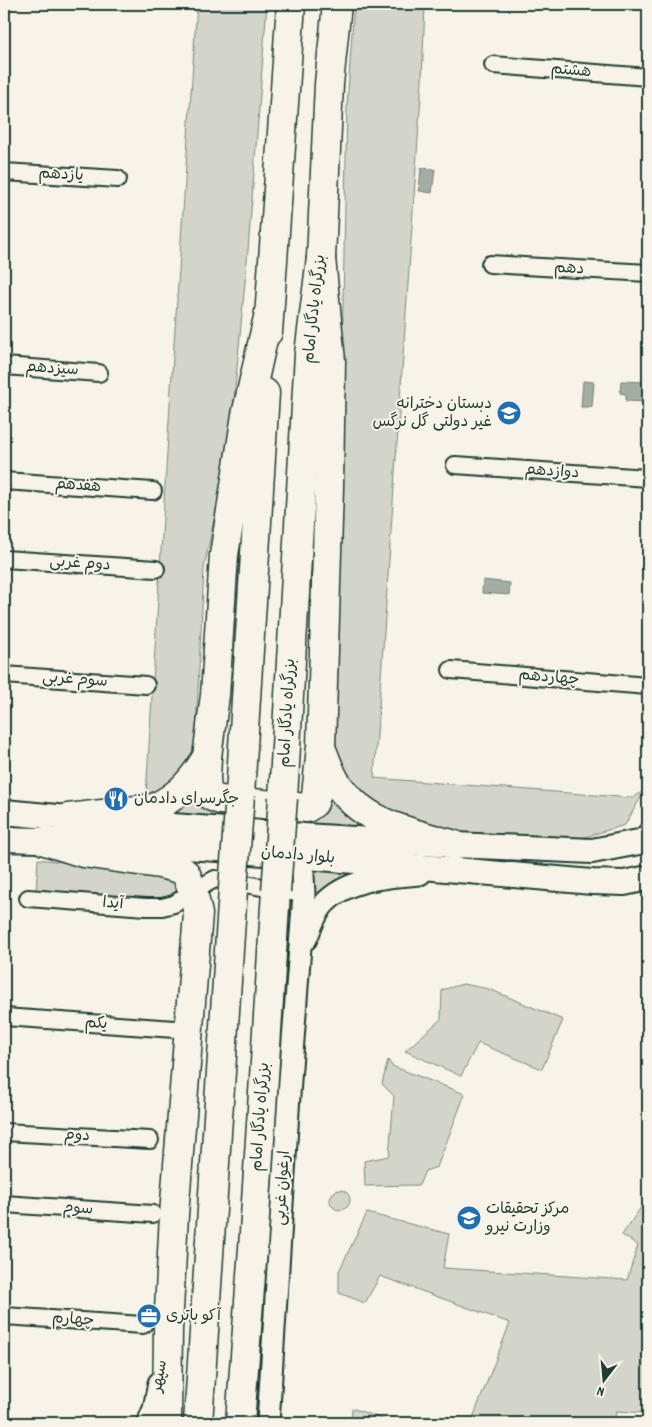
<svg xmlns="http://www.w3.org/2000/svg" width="652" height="1427" font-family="Dekko,'Playpen Sans Arabic',sans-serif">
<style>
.green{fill:#d3d5ca;stroke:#79897f}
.water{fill:#a4ada3;stroke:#6f8077}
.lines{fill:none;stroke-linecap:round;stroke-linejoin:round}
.minor-casing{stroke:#1f3d34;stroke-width:20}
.tertiary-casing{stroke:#1f3d34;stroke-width:25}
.secondary-casing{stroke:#1f3d34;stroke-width:28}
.trunk-casing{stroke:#1f3d34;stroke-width:31}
.minor{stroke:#f7f3e8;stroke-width:16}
.tertiary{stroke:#f7f3e8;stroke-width:21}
.secondary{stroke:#f7f3e8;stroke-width:24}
.trunk{stroke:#f7f3e8;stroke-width:28}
.trunk-bridge-casing{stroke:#1f3d34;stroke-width:31;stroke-linecap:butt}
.trunk-bridge{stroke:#f7f3e8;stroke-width:28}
.labels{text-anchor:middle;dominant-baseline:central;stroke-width:4;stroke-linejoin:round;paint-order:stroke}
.street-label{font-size:16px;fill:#1f3d34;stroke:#f7f3e8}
.poi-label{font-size:16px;fill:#1f3d34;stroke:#f7f3e8;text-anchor:start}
</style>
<rect width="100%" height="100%" fill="#f7f3e8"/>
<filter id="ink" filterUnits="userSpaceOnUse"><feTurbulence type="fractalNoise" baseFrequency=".02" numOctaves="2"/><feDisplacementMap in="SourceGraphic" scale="10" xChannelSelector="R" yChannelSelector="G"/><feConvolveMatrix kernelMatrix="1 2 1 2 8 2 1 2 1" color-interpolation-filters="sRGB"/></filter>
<g filter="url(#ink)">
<g class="green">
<polygon points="197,4 267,4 248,250 230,442 204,568 195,750 176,788 153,802 146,795 171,388"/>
<polygon points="354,4 425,4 422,80 374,778 633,798 645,790 625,825 578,839 442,831 374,808 348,785 334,750 347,106"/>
<polygon points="197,783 212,809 226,816 226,822 157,813"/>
<polygon points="325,783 380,828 295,827 296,815"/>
<polygon points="38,859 178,876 182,891 164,901 36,892"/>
<polygon points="310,865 393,871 322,900 311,899"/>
<polygon points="463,984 489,989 563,1020 542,1069 478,1043 461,1076 405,1051 441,1019 442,990"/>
<polygon points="388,1060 392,1066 465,1094 437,1167 425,1171 419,1185 365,1186 364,1161 389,1156 394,1096 382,1084"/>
<circle cx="340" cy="1200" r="10"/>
<polygon points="648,1197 648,1413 616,1411 614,1423 471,1423 510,1323 380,1276 365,1303 339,1293 339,1271 367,1213 449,1234 443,1268 627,1280 638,1245 622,1235"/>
<polygon points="352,1408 393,1423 351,1423"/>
</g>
<g class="water">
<polygon points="421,168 435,169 432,193 419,191"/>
<polygon points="583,381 594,382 592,407 581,407"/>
<polygon points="621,381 648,382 648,402 626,401 626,394 620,393"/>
<polygon points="483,580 510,583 509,595 482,593"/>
</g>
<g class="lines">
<defs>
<g id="minor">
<polyline points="493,65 648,77"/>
<polyline points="4,172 118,179"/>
<polyline points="490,264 648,273"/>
<polyline points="4,366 99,373"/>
<polyline points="455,465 648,478"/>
<polyline points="4,481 153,491"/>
<polyline points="4,559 156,569"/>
<polyline points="451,670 648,686"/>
<polyline points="4,675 146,685"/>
<polyline points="28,898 146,907 162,907 174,904 193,891 215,879 304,894"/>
<polyline points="4,1017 189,1030"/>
<polyline points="4,1132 150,1140"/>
<polyline points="4,1204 153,1214"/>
<polyline points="4,1316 143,1325"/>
</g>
<g id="tertiary">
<path d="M306 939C311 927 315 914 324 904 348 878 387 877 420 874"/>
<polyline points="148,1423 154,1409 159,1383"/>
<polyline points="268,1423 290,1080 304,894 302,856"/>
</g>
<g id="secondary">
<polyline points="4,812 68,818 304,836 455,845 592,851 644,841 648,836"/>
<polyline points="4,839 105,842 218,849 592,882 624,883 648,878"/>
</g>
<g id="trunk">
<polyline points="269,313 246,415 224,555 215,695 207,757 206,778 207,792 212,797 220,800 307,808 314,803 316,796 321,747 329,487 331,361 321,258"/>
<polyline points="268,332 291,4"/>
<path d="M322 750C327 762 331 775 338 785 366 825 411 832 455 845"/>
<polyline points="240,795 265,393"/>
<polyline points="283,798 309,354 321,258 329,84 337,4"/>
<path d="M68 818 154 808C180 795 192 781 207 757"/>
<polyline points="45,841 83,853 159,864 180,869 186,874 193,891 198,914 174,1215 168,1329 167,1423"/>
<polyline points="198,1423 233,889"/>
<polyline points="240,1423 253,1248 276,891"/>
</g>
</defs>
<use href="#minor" class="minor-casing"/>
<use href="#tertiary" class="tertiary-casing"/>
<use href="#secondary" class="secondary-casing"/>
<use href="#trunk" class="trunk-casing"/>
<use href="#minor" class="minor"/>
<use href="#tertiary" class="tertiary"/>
<use href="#secondary" class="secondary"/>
<use href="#trunk" class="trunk"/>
<defs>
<g id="trunk-bridge">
<polyline points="233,889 240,795"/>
<polyline points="276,891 283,798"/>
</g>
</defs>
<use href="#trunk-bridge" class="trunk-bridge-casing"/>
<use href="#trunk-bridge" class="trunk-bridge"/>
</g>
</g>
<defs>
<symbol id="school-disc" viewBox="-11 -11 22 22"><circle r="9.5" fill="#1f6fb2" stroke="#f7f3e8"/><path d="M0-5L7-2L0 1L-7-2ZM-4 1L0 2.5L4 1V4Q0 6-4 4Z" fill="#fff"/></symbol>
<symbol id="restaurant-disc" viewBox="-11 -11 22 22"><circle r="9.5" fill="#1f6fb2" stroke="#f7f3e8"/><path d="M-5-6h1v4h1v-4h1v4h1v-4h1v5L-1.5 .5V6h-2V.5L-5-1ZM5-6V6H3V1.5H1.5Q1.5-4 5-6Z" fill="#fff"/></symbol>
<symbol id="university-disc" viewBox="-11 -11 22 22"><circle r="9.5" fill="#1f6fb2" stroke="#f7f3e8"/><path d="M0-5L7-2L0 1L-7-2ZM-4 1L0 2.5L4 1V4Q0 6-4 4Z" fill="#fff"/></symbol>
<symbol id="office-disc" viewBox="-11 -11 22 22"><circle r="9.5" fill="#1f6fb2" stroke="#f7f3e8"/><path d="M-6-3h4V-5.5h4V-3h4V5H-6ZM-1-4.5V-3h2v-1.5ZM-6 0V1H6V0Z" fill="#fff"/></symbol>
</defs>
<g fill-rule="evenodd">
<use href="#school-disc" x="495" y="399" width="28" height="28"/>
<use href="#restaurant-disc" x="102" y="785" width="28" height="28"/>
<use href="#university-disc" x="455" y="1204" width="28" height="28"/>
<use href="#office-disc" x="135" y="1302" width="28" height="28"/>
</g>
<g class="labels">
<g class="street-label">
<text transform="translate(571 71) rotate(5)">هشتم</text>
<text transform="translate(61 175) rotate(3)">یازدهم</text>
<text transform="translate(569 269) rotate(3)">دهم</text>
<text transform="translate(315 309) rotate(-84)">بزرگراه یادگار امام</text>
<text transform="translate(52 369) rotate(4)">سیزدهم</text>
<text transform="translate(552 472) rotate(4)">دوازدهم</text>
<text transform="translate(78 486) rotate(4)">هفدهم</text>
<text transform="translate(80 564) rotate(4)">دوم غربی</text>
<text transform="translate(549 678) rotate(5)">چهاردهم</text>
<text transform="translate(75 680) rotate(4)">سوم غربی</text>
<text transform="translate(288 713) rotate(-87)">بزرگراه یادگار امام</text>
<text transform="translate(298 856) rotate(5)">بلوار دادمان</text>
<text transform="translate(113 904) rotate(4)">آیدا</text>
<text transform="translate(96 1024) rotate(4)">یکم</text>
<text transform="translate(261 1117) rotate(-86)">بزرگراه یادگار امام</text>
<text transform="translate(77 1136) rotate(3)">دوم</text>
<text transform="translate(283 1188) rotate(-86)">ارغوان غربی</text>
<text transform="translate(78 1209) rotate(4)">سوم</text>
<text transform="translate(73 1320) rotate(4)">چهارم</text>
<text transform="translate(160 1376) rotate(-80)">سپهر</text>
</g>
<g class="poi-label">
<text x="492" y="404" text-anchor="end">دبستان دخترانه<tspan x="492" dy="18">غیر دولتی گل نرگس</tspan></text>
<text x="134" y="799">جگرسرای دادمان</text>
<text x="486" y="1209">مرکز تحقیقات<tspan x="486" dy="18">وزارت نیرو</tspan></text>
<text x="166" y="1316">آکو باتری</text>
</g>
</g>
<rect width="652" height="1427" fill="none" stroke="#f7f3e8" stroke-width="20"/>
<rect x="10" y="10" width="632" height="1407" fill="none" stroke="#1f3d34" stroke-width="2" filter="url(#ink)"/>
<g transform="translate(604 1380) rotate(196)" stroke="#f7f3e8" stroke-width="4" paint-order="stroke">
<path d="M0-4L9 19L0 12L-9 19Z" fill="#1f3d34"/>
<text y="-8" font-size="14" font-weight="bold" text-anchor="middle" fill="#1f3d34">N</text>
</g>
</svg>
